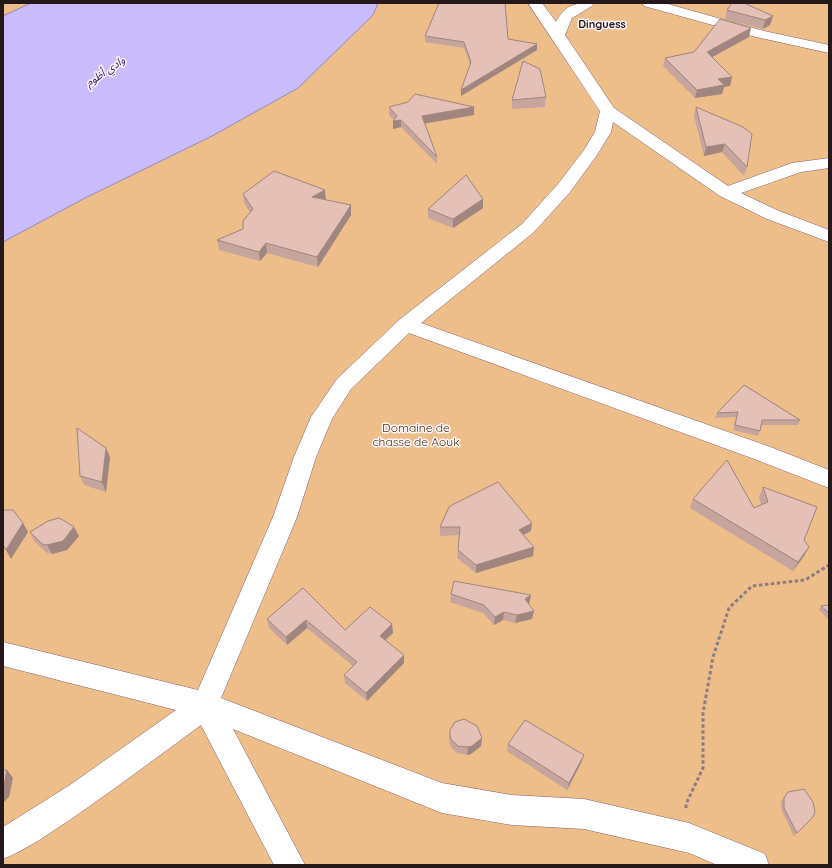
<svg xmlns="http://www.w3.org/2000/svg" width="832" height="868" font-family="Quicksand,'Noto Sans Arabic',sans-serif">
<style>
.green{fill:#edbe89}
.water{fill:#cabcfc;stroke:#988bb8}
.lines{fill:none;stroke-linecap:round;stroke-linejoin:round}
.minor-casing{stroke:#86646d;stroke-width:1}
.path{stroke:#8e7c80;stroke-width:3;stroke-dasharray:3.5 2.5;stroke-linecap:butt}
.minor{fill:#fff;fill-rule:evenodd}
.wall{fill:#c5a59d}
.shaded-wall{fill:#a0867f}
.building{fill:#e5c0b6;stroke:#a0867f}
.labels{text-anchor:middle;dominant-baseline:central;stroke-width:3;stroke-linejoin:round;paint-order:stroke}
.far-neighbourhood-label{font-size:11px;font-weight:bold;fill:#25181b;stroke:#fdf5f7}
.far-water-label{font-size:11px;font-style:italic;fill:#3c1b74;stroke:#fdf5f7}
.park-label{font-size:12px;fill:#4e3618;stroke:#fdf5f7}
</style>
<rect width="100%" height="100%" fill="#fbe3e8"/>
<rect class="green" x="3" y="3" width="826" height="862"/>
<polygon class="water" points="31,3 378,3 373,15 298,88 212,136 85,198 3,242 3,16"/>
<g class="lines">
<defs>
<g id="minor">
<path d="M528 3H542L556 22C566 4 575 3 594 3L592 6 572 18 565 35 614 108 728 186 792 163 829 158V168L801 172 741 193 779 211 829 230V242L767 219 720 196 613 122 611 132 597 155 570 192 534 232 421 323 773 448 829 470V488L757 460 409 333 351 389 332 419 316 457 297 517 221 698 442 783 512 795 584 799 689 823 765 854 769 865H717L689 853 584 829 512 825 442 813 233 729 305 865H274L201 725C159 756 117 787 74 817 51 832 28 849 3 859V827L70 785 176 710 3 666V642L198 690 273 517 294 457 311 417 337 379 399 320 522 224 558 184 584 150 595 132 600 111Z"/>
<polygon points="642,3 664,3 764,31 829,45 829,53 756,37 644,6"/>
</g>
</defs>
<use href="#minor" class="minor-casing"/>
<polyline class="path" points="686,808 686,804 703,768 703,713 713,657 729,608 752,586 805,580 829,565"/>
<use href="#minor" class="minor"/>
</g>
<g class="wall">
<polygon points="727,10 773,16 770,25 763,29 725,19"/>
<polygon points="425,36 508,39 537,44 537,50 461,96 470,65 464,48 425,42"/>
<polygon points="749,37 712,57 732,77 730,86 724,87 722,94 695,98 663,66 665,58 694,52"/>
<polygon points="546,97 545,107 512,109 512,100"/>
<polygon points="389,107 474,115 425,123 437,157 437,164 401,127 393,129 393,121 394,120 389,115"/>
<polygon points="696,107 747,167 744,176 722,152 704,156 694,116"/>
<polygon points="243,194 325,200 351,205 351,215 318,267 267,253 260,261 219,250 217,240 243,229 250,213 244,203"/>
<polygon points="483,199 483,208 453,228 428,218 428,209"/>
<polygon points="744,385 800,420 798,425 761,425 760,431 758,436 733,430 736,417 715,418 717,413"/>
<polygon points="106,448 110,457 106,492 84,485 80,476"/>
<polygon points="763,487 804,540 804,556 793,571 690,508 693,499 754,508 761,505 759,497"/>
<polygon points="449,507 531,531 523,535 533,556 476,573 457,558 459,535 440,536 440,527"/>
<polygon points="30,532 79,536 67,550 52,554 47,553 34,541"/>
<polygon points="303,588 345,630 393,633 385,640 404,655 404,663 367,701 345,683 344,675 353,666 307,628 287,645 269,628 267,619"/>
<polygon points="451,594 531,595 529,604 532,619 515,623 503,620 494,625 483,613 450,602"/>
<polygon points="829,605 829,620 819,610 821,606"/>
<polygon points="450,730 482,738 481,746 471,754 467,755 457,753 451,747 449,742"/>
<polygon points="508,744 584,755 581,763 567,790 507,751"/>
<polygon points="788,792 815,812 794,836 782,811 781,802"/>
</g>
<g class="shaded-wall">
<polygon points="773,16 770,25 763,29 765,20"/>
<polygon points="751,28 749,37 705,61 707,52"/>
<polygon points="537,44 537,50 461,96 461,90"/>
<polygon points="732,77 730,86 724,87 722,94 695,98 697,90 718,79"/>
<polygon points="474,107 474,115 422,124 422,116"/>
<polygon points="401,120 401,127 393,129 393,121"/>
<polygon points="725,144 722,152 704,156 706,147"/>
<polygon points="325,190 326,200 312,197"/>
<polygon points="483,199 483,208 453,228 453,219"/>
<polygon points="351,205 351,215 318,267 317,257"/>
<polygon points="266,243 267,253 260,261 259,252"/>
<polygon points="106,448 110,457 106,492 102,482"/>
<polygon points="23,523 28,532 11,559 6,550"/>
<polygon points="532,523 531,531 517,538 519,530"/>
<polygon points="74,527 79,536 67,550 52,554 47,545"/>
<polygon points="534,547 533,556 476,573 476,565"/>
<polygon points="809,547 804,556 793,571 798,562"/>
<polygon points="531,595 529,604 524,607 525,599"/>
<polygon points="534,611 532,619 515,623 517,615"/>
<polygon points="504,612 503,620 494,625 495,617"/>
<polygon points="306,620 307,628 287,645 286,637"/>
<polygon points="392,624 393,633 381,644 380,636"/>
<polygon points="404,655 404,663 367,701 366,693"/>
<polygon points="482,738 481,746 471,754 467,755 468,747"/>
<polygon points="584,755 581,763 567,790 569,783"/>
<polygon points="7,770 13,778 9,797 3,803 3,790"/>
</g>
<g class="building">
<polygon points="439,3 505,3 508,39 537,44 461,90 471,62 464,42 425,36"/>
<polygon points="732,3 744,3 773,16 765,20 727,10"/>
<polygon points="720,19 751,28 707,52 732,77 718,79 724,85 697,90 665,58 694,52"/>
<polygon points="523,61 540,69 546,97 512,100"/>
<polygon points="415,94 474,107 422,116 437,157 401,120 393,121 397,116 389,107 408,102"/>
<polygon points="696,107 743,127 752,134 747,167 725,144 706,147"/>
<polygon points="274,171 325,190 312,197 351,205 317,257 266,243 259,252 217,240 243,229 243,221 253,209 243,194"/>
<polygon points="466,175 483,199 453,219 428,209"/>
<polygon points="744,385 800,420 762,420 760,431 735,425 738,412 717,413"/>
<polygon points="77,428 106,448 102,482 80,476"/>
<polygon points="727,460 754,508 768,502 763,487 817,507 804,540 809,547 798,562 693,499"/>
<polygon points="498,482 532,523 519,530 534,547 476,565 458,550 460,527 440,527 449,507 452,505"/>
<polygon points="3,510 13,510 23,523 6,550 3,545"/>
<polygon points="59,518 63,520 74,527 63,541 47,545 42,544 30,532 48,521"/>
<polygon points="454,581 531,595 525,599 534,611 517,615 504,612 495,617 484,605 451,594"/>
<polygon points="303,588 345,630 370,607 392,624 380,636 404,655 366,693 344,675 357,662 306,620 286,637 267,619"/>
<polygon points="829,605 829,613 821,606"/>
<polygon points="464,719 477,726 482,738 472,746 468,747 458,746 451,739 450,735 450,730 455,722"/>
<polygon points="525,720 584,755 569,783 508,744"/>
<polygon points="3,770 7,770 3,790"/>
<polygon points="804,789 813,802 815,812 813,817 797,833 784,808 784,798 788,792"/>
</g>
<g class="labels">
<g class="far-neighbourhood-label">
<text x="602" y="24">Dinguess</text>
</g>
<g class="far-water-label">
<text transform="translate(105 71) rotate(-34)">وادي أظوم</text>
</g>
<g class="park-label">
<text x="416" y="427">Domaine de<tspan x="416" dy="14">chasse de Aouk</tspan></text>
</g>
</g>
<rect width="832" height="868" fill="none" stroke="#25181b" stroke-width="8"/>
</svg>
